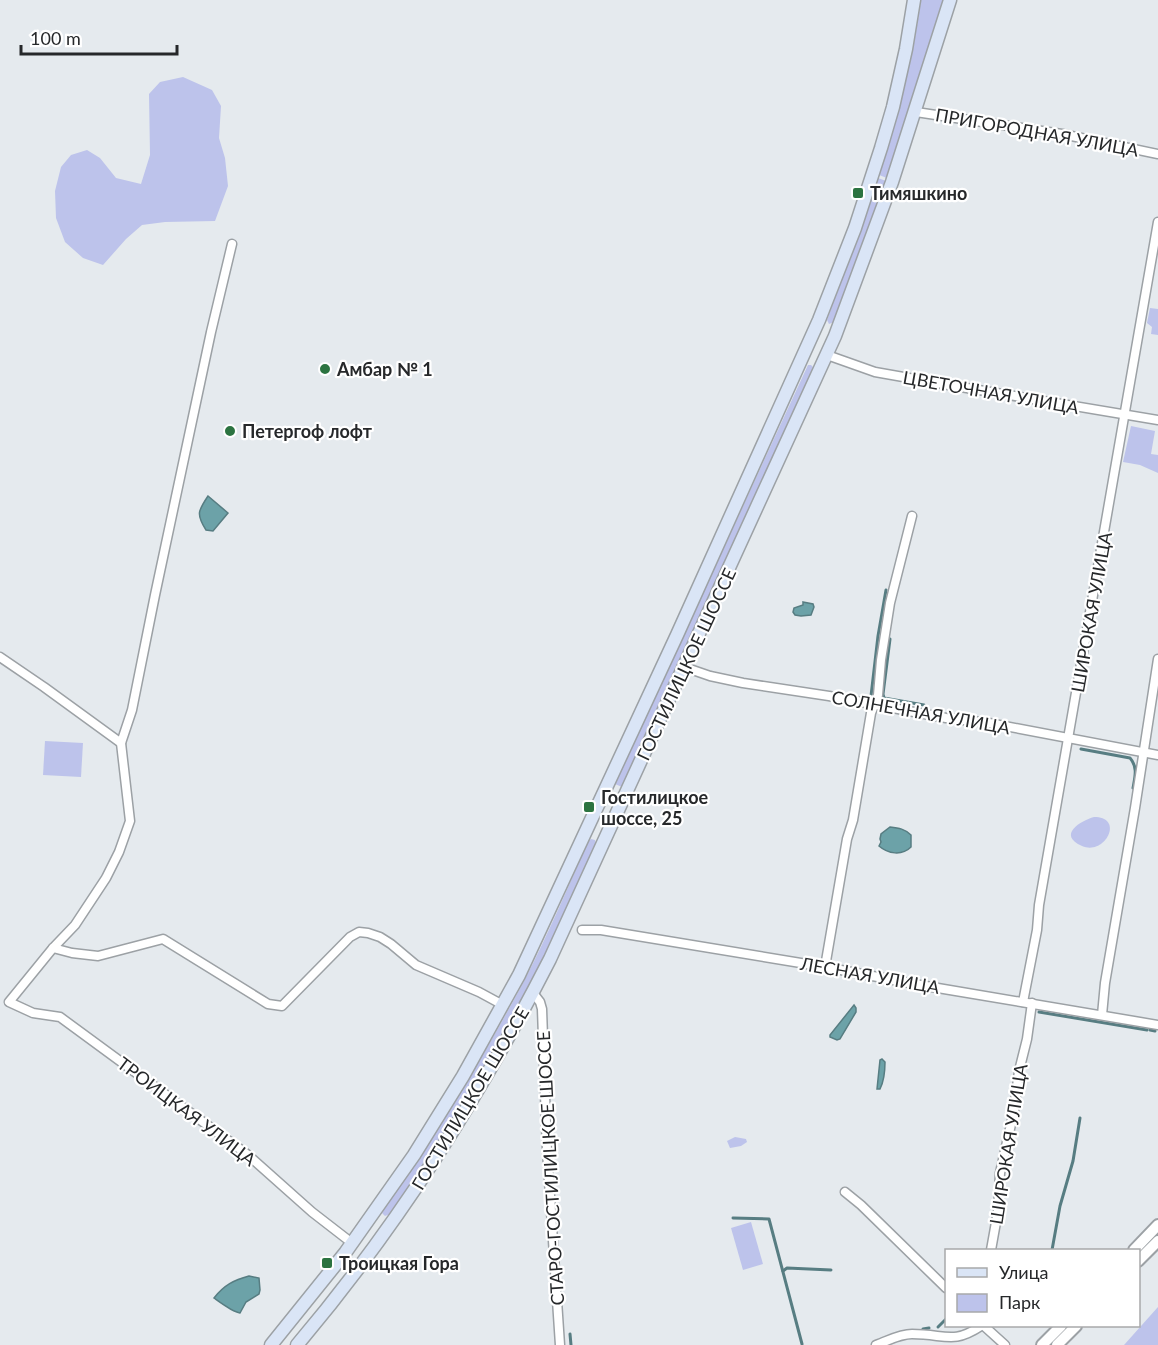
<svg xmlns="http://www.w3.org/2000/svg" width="1158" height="1345" font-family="Lato,sans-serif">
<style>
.green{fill:#bdc3eb}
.water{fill:#6ca2a8;stroke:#577d82;stroke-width:1.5}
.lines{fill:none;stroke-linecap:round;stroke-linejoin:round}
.stream{stroke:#577d82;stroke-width:3}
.minor-casing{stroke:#9ca1a5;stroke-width:11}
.tertiary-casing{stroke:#9ca1a5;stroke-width:14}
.secondary-casing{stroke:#9ca1a5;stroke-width:15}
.minor{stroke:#fff;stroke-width:8}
.tertiary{stroke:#fff;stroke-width:10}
.secondary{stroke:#dae5f6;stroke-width:12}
.poi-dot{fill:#2b7340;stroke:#fff;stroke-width:2}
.labels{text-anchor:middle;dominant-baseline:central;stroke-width:4.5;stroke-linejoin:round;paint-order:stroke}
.street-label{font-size:18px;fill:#26282a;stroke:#fff}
.poi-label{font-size:18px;font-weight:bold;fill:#26282a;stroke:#fff;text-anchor:start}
</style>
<rect width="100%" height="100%" fill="#e5eaee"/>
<g class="green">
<path d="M921 0H943L887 178 879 175C896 117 913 60 921 0Z"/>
<polygon points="183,77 212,90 221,106 219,138 225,158 228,186 215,221 165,222 142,225 126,239 103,265 83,258 65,242 56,218 55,191 61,167 71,155 87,150 100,158 116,178 141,184 150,155 149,94 160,82"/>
<polygon points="878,178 886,181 834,322 829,324 827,320"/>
<polygon points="1150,308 1158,309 1158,335 1151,334 1152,327 1147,323"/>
<polygon points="808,365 811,365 813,367 812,373 622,787 615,784 666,673 668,672 667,671"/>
<polygon points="1131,426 1155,431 1151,454 1158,455 1158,473 1140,465 1123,462"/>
<polygon points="45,741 83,743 81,777 43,775"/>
<path d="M1094 817C1125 817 1105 856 1082 846 1057 835 1080 821 1094 817Z"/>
<path d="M591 839 595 840 596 844C576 887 558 930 536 972 494 1056 444 1137 390 1214L385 1216 382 1213 384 1209C435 1137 481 1061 523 983 547 937 567 889 588 842Z"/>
<polygon points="735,1137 746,1139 747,1142 741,1146 730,1148 727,1141"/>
<polygon points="751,1222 763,1264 743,1270 731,1228"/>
<polygon points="1158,1307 1158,1345 1124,1345"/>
</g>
<g class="water">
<path d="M208 496 228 513 213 531 206 530C196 514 198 511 208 496Z"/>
<polygon points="803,602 813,604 814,607 811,615 801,616 795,615 793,612 794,608 803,605"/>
<path d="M890 827C899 828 905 829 911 835V847C902 856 888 854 879 846L881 842 880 839 881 834Z"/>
<polygon points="854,1005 856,1008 856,1012 840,1039 837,1040 830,1037 830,1035"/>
<path d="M882 1059 885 1062C885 1071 884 1081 880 1089H877L880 1060Z"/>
<path d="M249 1276 259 1278 260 1290 259 1294 246 1302 240 1313C233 1312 221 1303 214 1298 224 1285 234 1280 249 1276Z"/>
</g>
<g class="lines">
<g class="stream">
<polyline points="890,639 883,694 884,698 924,705"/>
<polyline points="871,696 878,636 886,590"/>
<path d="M1081 749 1130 758C1138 767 1135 777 1133 788"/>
<polyline points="1039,1012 1147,1030"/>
<polyline points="1150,1030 1155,1031"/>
<polyline points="733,1218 769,1219 802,1344"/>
<polyline points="1052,1250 1060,1206 1073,1161 1080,1118"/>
<polyline points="783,1271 787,1268 831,1270"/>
<polyline points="938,1327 946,1319"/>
<polyline points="923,1329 929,1328"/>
<polyline points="570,1334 571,1345"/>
</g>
<defs>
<g id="minor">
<polyline points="916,112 1062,134 1158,154"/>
<polyline points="232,244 211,332 155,595 132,710 121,743 130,821 119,852 106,878 75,925 53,948 9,1002 33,1013 60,1017 248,1155 312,1212 352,1243"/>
<polyline points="827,355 875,372 943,384 1158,420"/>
<polyline points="0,657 44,687 121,743"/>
<polyline points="684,667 710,676 743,683 829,696 946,718 989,723 1158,755"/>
<polyline points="582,930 601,930 825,967 920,985 1158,1025"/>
<polyline points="53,948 72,953 98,956 163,939 268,1004 282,1006 350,937 359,932 368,933 380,937 391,944 416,965 479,992 503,1005"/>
<polyline points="825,967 847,839 853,820 871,713 878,695 881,660 890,603 912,516"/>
<polyline points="533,993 540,1002 542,1009 547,1151 560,1345"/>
<polyline points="1023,1002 1037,930 1039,905 1158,222"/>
<polyline points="1102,1015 1105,983 1135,808 1158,659"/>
<polyline points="845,1192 861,1205 946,1288"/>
<polyline points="991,1250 998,1211 1000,1173 1014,1111 1019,1071 1027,1039 1032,1003"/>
<polyline points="984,1326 1005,1345"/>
<path d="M876 1345C888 1341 899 1334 912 1334 946 1334 952 1345 981 1326"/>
</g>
<g id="tertiary">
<polyline points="1134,1250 1158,1225"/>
<polyline points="1138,1261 1158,1241"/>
<polyline points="1042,1345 1061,1326"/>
<polyline points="1057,1345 1076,1326"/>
</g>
<g id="secondary">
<polyline points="271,1345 345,1253 414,1155 463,1076 519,975 677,635 819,320 855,228 881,148 893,107 906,49 914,0"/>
<path d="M297 1345C397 1227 480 1096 550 959L835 336 892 182 950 0"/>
</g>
</defs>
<use href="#minor" class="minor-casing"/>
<use href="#tertiary" class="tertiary-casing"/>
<use href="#secondary" class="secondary-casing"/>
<use href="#minor" class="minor"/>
<use href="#tertiary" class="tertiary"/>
<use href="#secondary" class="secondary"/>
</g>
<g class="poi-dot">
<rect x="852" y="187" width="12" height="12" rx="3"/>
<circle cx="325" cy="369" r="6"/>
<circle cx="230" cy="431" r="6"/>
<rect x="583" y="801" width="12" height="12" rx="3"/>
<rect x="321" y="1257" width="12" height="12" rx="3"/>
</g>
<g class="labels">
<g class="street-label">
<text transform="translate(1037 132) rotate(10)">ПРИГОРОДНАЯ УЛИЦА</text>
<text transform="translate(991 392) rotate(10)">ЦВЕТОЧНАЯ УЛИЦА</text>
<text transform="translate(1091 612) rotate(-80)">ШИРОКАЯ УЛИЦА</text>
<text transform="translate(686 664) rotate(-65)">ГОСТИЛИЦКОЕ ШОССЕ</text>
<text transform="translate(921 712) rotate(10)">СОЛНЕЧНАЯ УЛИЦА</text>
<text transform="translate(870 975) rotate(10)">ЛЕСНАЯ УЛИЦА</text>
<text transform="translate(470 1098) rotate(-59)">ГОСТИЛИЦКОЕ ШОССЕ</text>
<text transform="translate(187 1111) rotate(37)">ТРОИЦКАЯ УЛИЦА</text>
<text transform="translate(1008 1144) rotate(-81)">ШИРОКАЯ УЛИЦА</text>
<text transform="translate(550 1168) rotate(-93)">СТАРО-ГОСТИЛИЦКОЕ ШОССЕ</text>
</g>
<g class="poi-label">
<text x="870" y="193">Тимяшкино</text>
<text x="337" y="369">Амбар № 1</text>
<text x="242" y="431">Петергоф лофт</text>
<text x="601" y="797">Гостилицкое<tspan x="601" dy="21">шоссе, 25</tspan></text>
<text x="339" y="1263">Троицкая Гора</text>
</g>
</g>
<rect x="945" y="1249" width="195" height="78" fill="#ffffff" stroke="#a8a9aa" stroke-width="1.5"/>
<rect x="957" y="1268" width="30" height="9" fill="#dae5f6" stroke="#a8a9aa" stroke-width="1.5"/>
<text x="999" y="1279" font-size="18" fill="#26282a">Улица</text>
<rect x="957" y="1294" width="30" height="18" fill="#bdc3eb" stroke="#a8a9aa" stroke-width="1.5"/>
<text x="999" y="1309" font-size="18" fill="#26282a">Парк</text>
<path d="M21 45v9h156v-9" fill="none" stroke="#26282a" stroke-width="3"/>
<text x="30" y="45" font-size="18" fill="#26282a" stroke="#ffffff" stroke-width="4.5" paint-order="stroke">100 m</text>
</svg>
